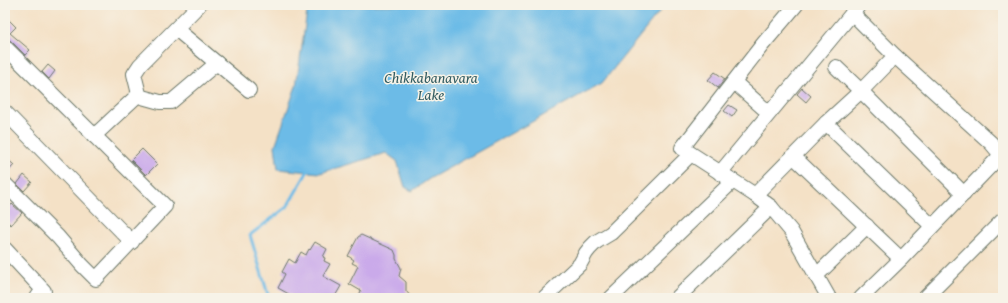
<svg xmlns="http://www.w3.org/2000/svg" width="1008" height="303" font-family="'Gentium Book Plus',serif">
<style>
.water{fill:#6cbbe7;stroke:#467c8e}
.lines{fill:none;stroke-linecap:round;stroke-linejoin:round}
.stream{stroke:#6cbbe7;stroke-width:3}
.building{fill:#caaaea}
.minor-casing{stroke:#6a7667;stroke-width:16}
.minor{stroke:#fff;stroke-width:14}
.labels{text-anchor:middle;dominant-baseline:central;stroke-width:3;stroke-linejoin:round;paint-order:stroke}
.water-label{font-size:15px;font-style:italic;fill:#325c61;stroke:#f7f3e8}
</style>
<rect width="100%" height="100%" fill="#f7f3e8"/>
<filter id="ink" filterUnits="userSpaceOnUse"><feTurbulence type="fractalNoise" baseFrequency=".025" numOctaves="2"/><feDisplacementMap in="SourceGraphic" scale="8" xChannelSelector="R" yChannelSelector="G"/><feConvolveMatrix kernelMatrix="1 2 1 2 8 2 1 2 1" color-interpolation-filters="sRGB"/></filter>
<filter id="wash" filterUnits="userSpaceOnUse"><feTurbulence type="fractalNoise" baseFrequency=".012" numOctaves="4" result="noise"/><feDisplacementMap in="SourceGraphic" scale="16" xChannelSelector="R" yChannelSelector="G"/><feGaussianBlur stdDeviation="0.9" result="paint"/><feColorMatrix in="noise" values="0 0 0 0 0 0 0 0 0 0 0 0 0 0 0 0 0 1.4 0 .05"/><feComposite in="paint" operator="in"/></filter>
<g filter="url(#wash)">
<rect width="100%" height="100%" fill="#f4e1c6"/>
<polygon class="water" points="308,5 665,5 602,83 429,179 412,191 405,187 397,161 386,153 320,173 278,169 275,146 296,86"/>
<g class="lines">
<polyline class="stream" points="269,298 250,235 287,207 309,169"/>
</g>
<g id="blocks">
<g class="building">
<polygon points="5,16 16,27 10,33 30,50 25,55 11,41 8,39 5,39"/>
<polygon points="48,65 55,71 49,79 42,72"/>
<polygon points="715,72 725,79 718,88 708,80"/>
<polygon points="802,88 811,96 806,102 797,94"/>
<polygon points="729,105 737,110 732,117 724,111"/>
<polygon points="142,149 157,164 146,175 131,160"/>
<polygon points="5,157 14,165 5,175"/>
<polygon points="24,175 32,182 24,191 17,184"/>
<polygon points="12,204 22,213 11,225 5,219 5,212"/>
<polygon points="361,235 394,250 396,255 396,259 401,268 399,276 406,282 406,291 412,298 366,298 359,295 361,291 349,284 358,266 352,263 354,260 348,256 358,237"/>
<polygon points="315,242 327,249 323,257 325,258 324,261 330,264 323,276 341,286 334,298 296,298 278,288 285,274 282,272 289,259 295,263 301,252 306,255 309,249 310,250"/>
</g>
</g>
</g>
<g filter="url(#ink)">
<use href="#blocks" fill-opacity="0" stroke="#6a7667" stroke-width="1"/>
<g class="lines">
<defs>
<g id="minor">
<polyline points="199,5 140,65 134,74 139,94 142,97 160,102 171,102 217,63"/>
<polyline points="796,5 763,44 682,148 755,195 771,207 791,231 829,298"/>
<polyline points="176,29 249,90"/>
<polyline points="5,47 165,206 96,279 82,265 58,237 5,184"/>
<polyline points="836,67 861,91 964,194"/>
<polyline points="734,82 769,113"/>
<polyline points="5,112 132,242"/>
<polyline points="826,123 932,226"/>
<polyline points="94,136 139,94"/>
<polyline points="794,157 901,259"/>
<polyline points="720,173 859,5"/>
<polyline points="755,195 826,123 861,91 895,56 852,13"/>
<polyline points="5,249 44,291 39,295 37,298"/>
<polyline points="816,276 867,226"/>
<polyline points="544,298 580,264 586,253 590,248 596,242 611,233 691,154"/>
<polyline points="611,298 733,181"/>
<polyline points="677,298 771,207"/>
<polyline points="861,298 901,259 1001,155 991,143 895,56"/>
<polyline points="925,298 1003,220"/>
</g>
</defs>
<use href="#minor" class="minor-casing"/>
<use href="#minor" class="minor"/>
</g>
</g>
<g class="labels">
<g class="water-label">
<text x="431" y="77">Chikkabanavara<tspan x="431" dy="17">Lake</tspan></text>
</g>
</g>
<rect width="1008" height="303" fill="none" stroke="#f7f3e8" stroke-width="20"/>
</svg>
